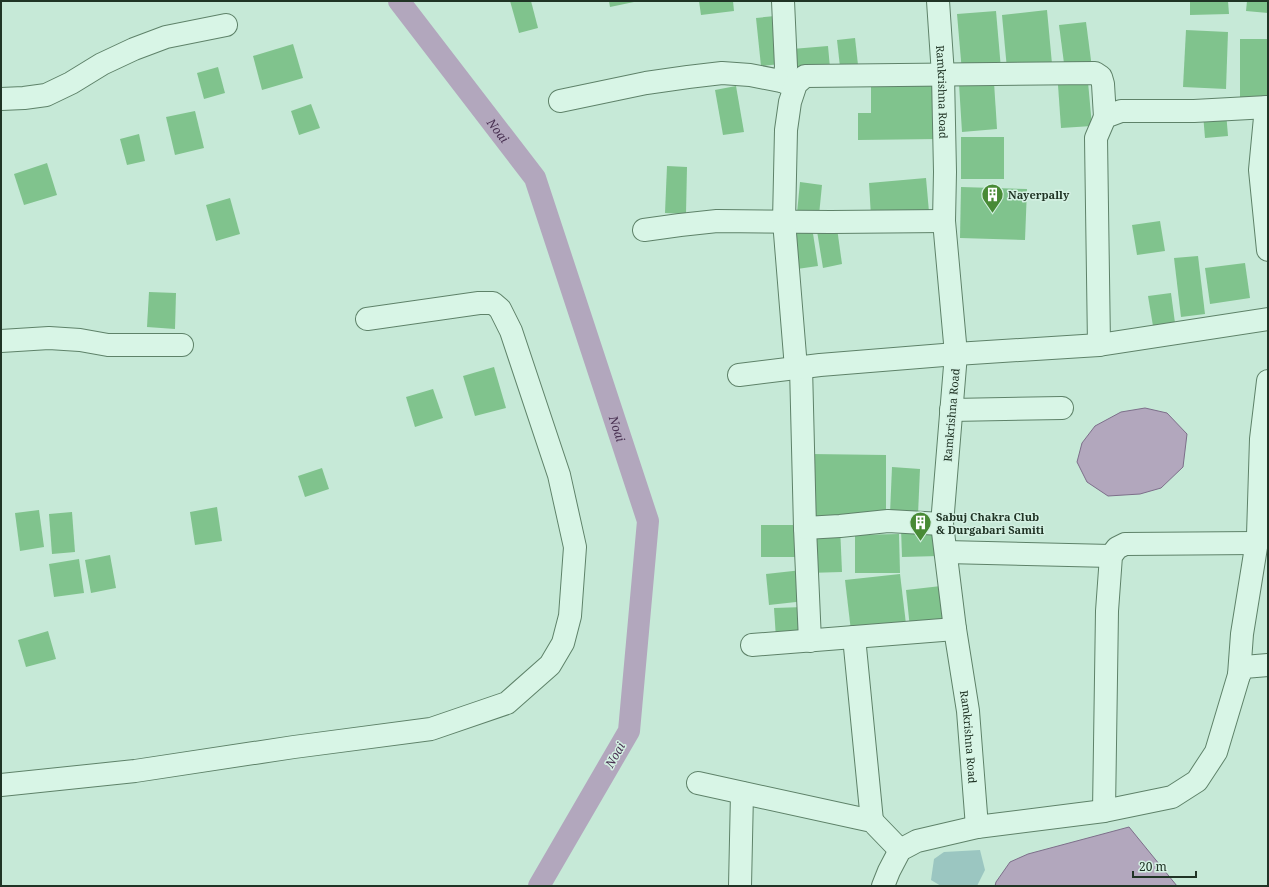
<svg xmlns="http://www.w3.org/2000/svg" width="1269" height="887" font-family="'Noto Serif',serif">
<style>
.green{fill:#9bc6c1}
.water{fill:#b2a7bd;stroke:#7d6f8a}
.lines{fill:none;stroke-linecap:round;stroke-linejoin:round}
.canal{stroke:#b2a7bd;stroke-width:22}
.building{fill:#80c38d}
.minor-casing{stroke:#5e8269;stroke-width:24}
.minor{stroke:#d8f5e6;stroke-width:22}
.labels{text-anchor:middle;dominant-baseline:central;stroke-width:3;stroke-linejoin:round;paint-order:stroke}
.street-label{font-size:11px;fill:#203425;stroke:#d4f1e3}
.poi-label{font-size:11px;font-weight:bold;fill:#203425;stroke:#d4f1e3;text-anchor:start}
.water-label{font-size:12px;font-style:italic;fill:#493152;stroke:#d4f1e3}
</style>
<rect width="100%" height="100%" fill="#c6e9d7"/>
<polygon class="green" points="980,850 985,870 977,886 941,886 931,880 934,859 944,852"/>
<g class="water">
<polygon points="1145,408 1167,413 1187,434 1183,467 1161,488 1140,494 1108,496 1087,482 1077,462 1082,443 1095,426 1121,412"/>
<polygon points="1129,827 1177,886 995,886 996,882 1010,862 1028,854"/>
</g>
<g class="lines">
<path class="canal" id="s1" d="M399 1 535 178 648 521 629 731 539 886"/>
</g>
<g class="building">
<polygon points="510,1 531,1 538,28 519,33"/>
<polygon points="609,1 634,1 634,2 610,7"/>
<polygon points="699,1 733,1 734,11 701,15"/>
<polygon points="1190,1 1228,1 1229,14 1190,15"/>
<polygon points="1247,1 1268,1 1268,13 1246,11"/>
<polygon points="1047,10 1052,64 1007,69 1002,15"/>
<polygon points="996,11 1001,69 962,72 957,14"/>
<polygon points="775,16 780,64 761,66 756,18"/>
<polygon points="1086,22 1092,68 1065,71 1059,25"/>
<polygon points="1186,30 1228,32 1226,89 1183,87"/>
<polygon points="855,38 858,65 840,67 837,40"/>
<rect x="1240" y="39" width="28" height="60"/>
<polygon points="293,44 303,78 262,90 253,56"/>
<polygon points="828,46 830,68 793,70 792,49"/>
<polygon points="218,67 225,93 204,99 197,73"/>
<polygon points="994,82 997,129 962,132 959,84"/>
<polygon points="1088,82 1092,126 1061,128 1058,85"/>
<polygon points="871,83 939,83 939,139 858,140 858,113 871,113"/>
<polygon points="736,86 744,132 723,135 715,90"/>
<polygon points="311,104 320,128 299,135 291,111"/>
<polygon points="195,111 204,148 175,155 166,117"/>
<polygon points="1226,112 1228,136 1205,138 1203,114"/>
<polygon points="139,134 145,161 127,165 120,139"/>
<rect x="961" y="137" width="43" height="42"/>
<polygon points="47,163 57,195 24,205 14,174"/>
<polygon points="667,166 687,167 686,214 665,213"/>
<polygon points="926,178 929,212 871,216 869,183"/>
<polygon points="800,182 822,185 819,215 797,213"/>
<polygon points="961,187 1027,189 1025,240 960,238"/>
<polygon points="230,198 240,234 216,241 206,205"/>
<polygon points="1160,221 1165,251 1137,255 1132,225"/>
<polygon points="812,227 818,266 797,269 791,230"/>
<polygon points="837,228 842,264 823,268 817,231"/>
<polygon points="1198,256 1205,314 1181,317 1174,258"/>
<polygon points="1245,263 1250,298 1210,304 1205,268"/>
<polygon points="149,292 176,293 175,329 147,327"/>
<polygon points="1171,293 1175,323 1153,326 1148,296"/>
<polygon points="494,367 506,408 475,416 463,376"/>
<polygon points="433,389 443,418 415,427 406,397"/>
<polygon points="811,454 886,455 886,520 811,519"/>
<polygon points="892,467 920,469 918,515 890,514"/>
<polygon points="322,468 329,489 305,497 298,476"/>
<polygon points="217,507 222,541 195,545 190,512"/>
<polygon points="39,510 44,547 20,551 15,513"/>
<polygon points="72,512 75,552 52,554 49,514"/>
<polygon points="761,525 796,525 797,557 761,557"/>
<polygon points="840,526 842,572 807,573 805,528"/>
<polygon points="901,528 938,528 939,556 902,557"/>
<polygon points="899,534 900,573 855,573 855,535"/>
<polygon points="110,555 116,588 91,593 85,560"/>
<polygon points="79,559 84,593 54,597 49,564"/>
<polygon points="802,570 805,601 769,605 766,574"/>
<polygon points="900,574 906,624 851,631 845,580"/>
<polygon points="941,586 946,623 910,628 906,590"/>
<polygon points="804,607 806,637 776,638 774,608"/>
<polygon points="48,631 56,659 26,667 18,640"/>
</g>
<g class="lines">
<defs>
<g id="minor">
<polyline points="783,1 786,67 784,82"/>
<path id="s2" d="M938 1 943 75 945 172 944 221 956 354 942 524 955 629 968 711 977 827"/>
<polyline points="1,99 24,98 46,95 71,83 102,64 134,49 166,37 226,25"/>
<polyline points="560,101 646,83 688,77 722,73 750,75 796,84"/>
<polyline points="1266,107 1260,170 1268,250"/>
<polyline points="644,230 680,225 717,221 831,222 944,221"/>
<polyline points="1,341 49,338 80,340 108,345 182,345"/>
<polyline points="1099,345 1096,138 1105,117 1121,111 1194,111 1268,107"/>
<polyline points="801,367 805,528 810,641"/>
<polyline points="796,368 784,221 786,130 790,102 796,84 805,76 1095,73 1101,77 1103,84 1105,117"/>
<polyline points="739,375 820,365 956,354 1099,345 1268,319"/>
<polyline points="951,410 1062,408"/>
<polyline points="805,528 840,526 888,521 942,524"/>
<polyline points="946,552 1111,556"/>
<polyline points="854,637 872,821"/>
<polyline points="752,645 955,629"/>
<polyline points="1239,675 1242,634 1258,535 1261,439 1268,381"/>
<polyline points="698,783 872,821 900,850"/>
<polyline points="1,785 135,771 294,747 431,729 507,703 550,665 563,643 570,616 575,547 559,475 511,331 500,309 493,303 479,303 367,319"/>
<polyline points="1104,811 1107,611 1111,556 1117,548 1125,544 1256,543"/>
<polyline points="740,886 742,793"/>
<polyline points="883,886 889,871 900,850 917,841 977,827 1104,811 1172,797 1197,781 1216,752 1239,675 1244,667 1268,665"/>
</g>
</defs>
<use href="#minor" class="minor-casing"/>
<use href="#minor" class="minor"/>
</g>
<defs>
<symbol id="building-pin" viewBox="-11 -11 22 30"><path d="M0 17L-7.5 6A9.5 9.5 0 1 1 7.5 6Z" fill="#488a35" stroke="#d4f1e3"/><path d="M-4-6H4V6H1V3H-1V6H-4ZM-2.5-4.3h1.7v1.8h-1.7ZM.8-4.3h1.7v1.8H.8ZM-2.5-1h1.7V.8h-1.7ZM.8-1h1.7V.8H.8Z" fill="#fff"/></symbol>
</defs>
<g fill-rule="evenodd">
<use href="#building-pin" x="980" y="182" width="25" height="34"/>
<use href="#building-pin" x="908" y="510" width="25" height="34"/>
</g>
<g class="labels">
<g class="street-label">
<text stroke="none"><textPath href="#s2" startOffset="91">Ramkrishna Road</textPath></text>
<text transform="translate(951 415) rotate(-85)">Ramkrishna Road</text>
<text stroke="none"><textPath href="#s2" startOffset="739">Ramkrishna Road</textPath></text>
</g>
<g class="poi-label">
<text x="1008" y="194">Nayerpally</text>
<text x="936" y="516">Sabuj Chakra Club<tspan x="936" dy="13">&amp; Durgabari Samiti</tspan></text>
</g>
<g class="water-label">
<text stroke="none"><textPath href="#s1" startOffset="163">Noai</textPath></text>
<text stroke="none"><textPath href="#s1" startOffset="487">Noai</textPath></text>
<text transform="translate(615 755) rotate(-60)">Noai</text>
</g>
</g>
<rect width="1269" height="887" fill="none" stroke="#203425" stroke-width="4"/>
<path d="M1133 871v6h63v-6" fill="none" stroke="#203425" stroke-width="2"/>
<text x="1139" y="871" font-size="12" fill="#203425" stroke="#d4f1e3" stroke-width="3" paint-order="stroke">20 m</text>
</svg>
